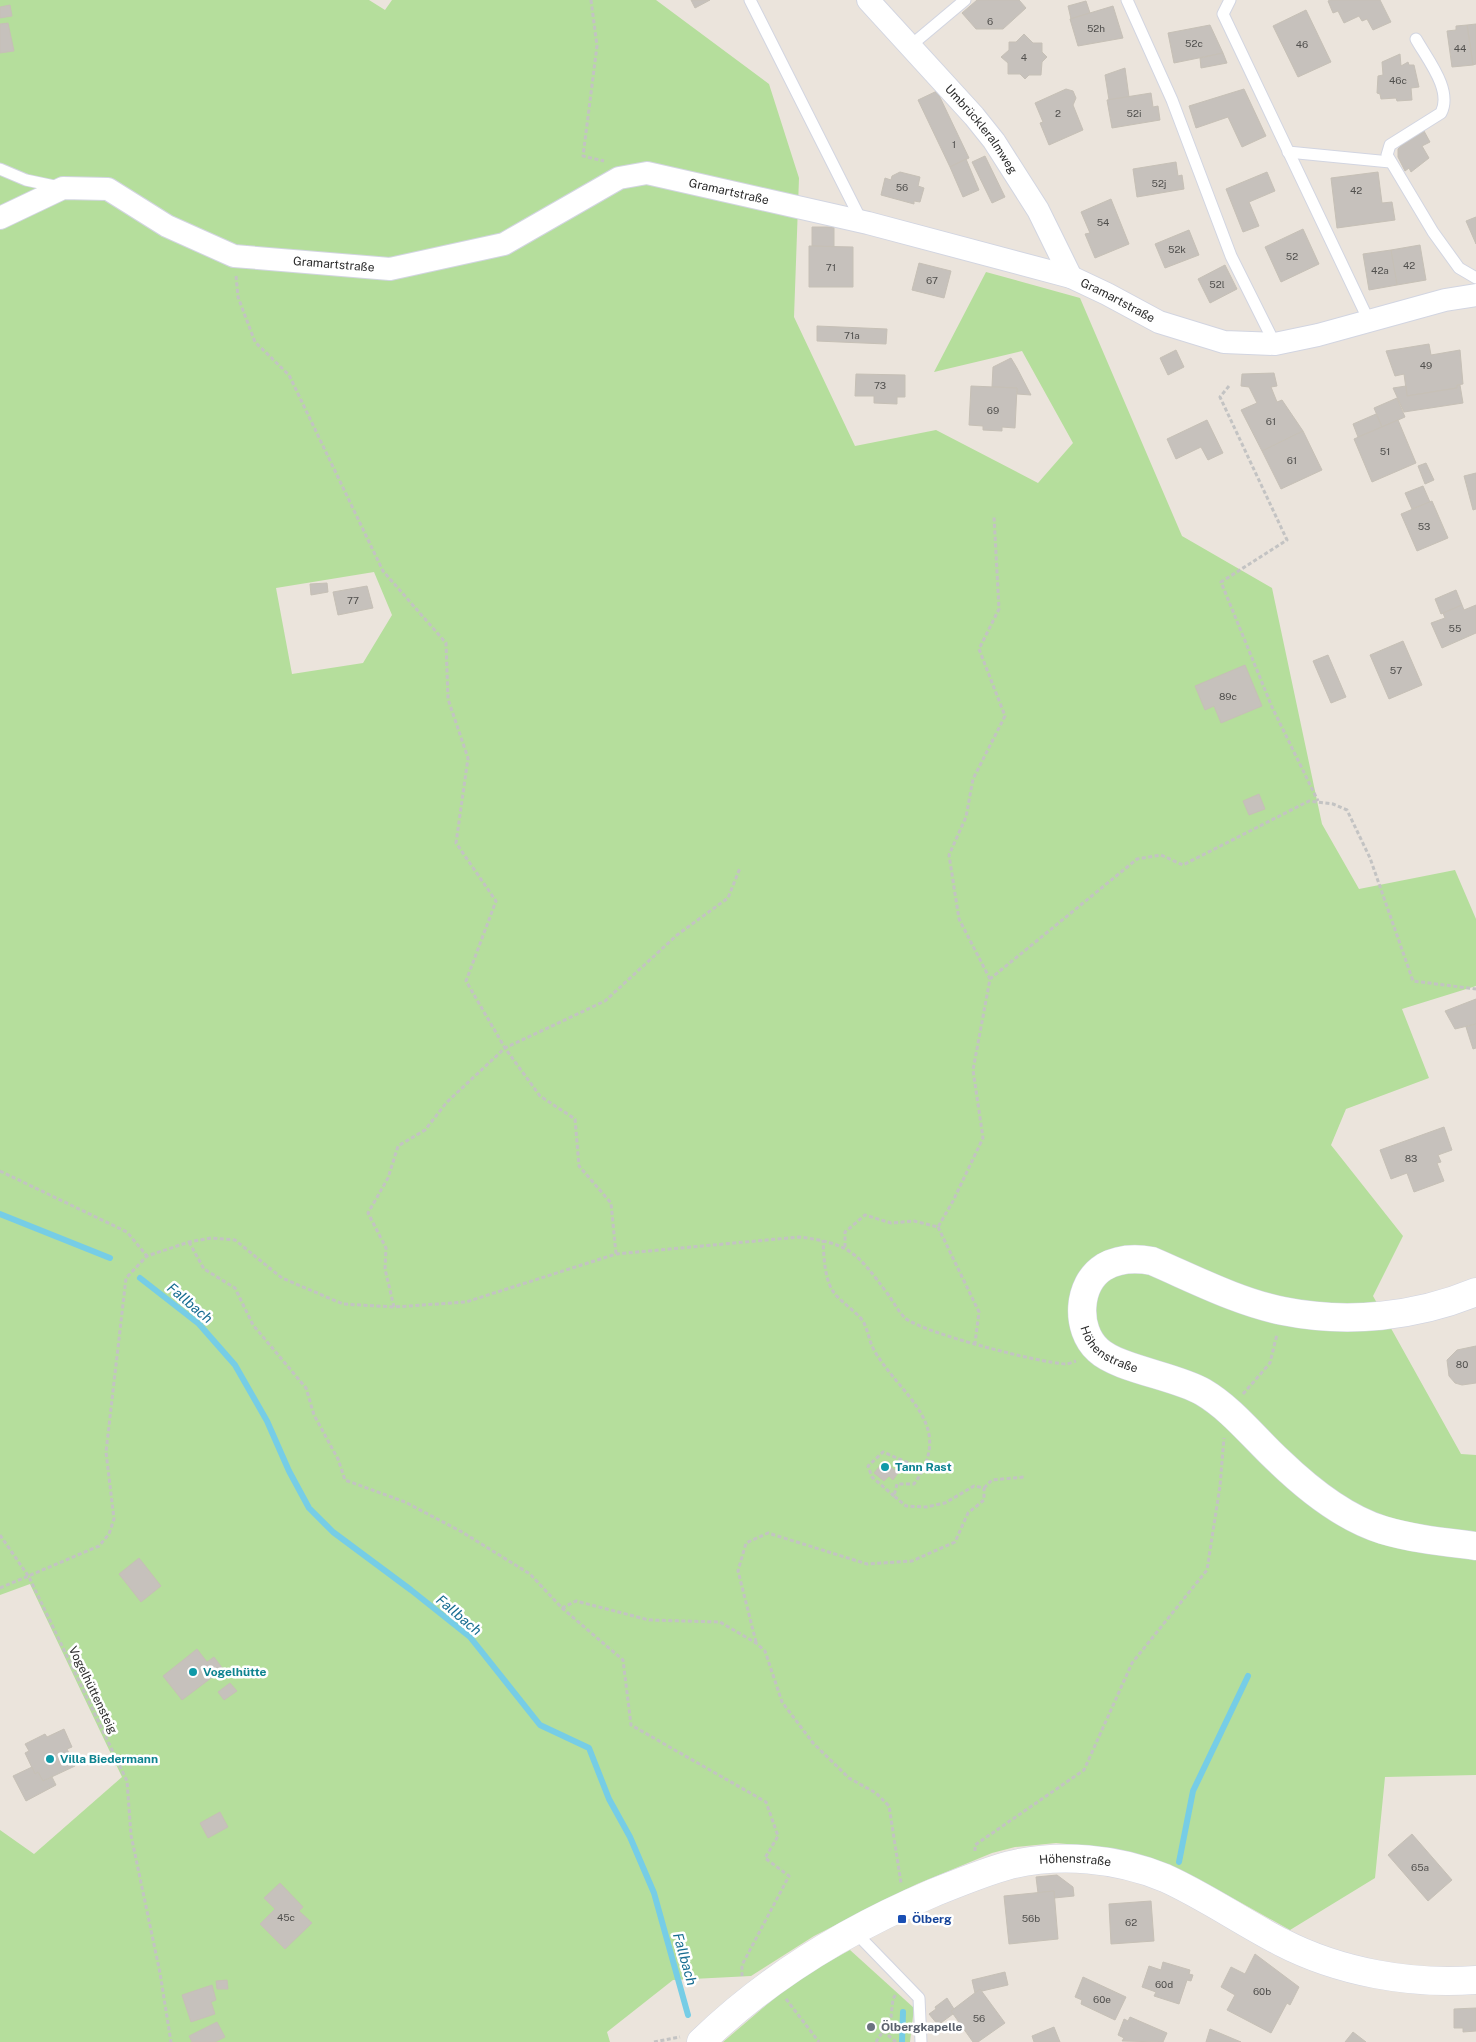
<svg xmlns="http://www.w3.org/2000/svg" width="1476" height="2042" font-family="'Public Sans',sans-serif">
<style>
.green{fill:#b5de9c;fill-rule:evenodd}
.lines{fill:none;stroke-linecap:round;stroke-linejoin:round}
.stream{stroke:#76cde6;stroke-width:6}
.building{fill:#c6c1bc;stroke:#c6c0b6}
.lane-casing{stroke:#d2d5e1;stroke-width:13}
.street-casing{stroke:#d2d5e1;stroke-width:24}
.secondary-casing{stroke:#d2d5e1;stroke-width:29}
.path{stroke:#c3c3c3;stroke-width:3;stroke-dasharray:4 2.5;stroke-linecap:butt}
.lane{stroke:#fff;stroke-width:11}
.street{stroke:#fff;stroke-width:22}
.secondary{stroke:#fff;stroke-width:28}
.culture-dot{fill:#0f9aa8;stroke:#fff;stroke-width:2}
.transit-dot{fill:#1a4fb4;stroke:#fff;stroke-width:2}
.worship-dot{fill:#6b7280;stroke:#fff;stroke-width:2}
.labels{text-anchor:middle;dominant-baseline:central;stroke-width:5;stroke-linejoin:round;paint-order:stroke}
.number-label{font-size:10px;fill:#51504e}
.street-label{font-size:12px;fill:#2a2a2a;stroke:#fff}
.culture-label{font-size:12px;font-weight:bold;fill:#0d838f;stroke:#fff;text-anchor:start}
.transit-label{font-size:12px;font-weight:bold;fill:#164399;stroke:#fff;text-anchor:start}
.worship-label{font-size:12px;font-weight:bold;fill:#5b616d;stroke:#fff;text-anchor:start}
.water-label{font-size:14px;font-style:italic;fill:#166c91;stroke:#fff}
</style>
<rect width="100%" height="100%" fill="#ebe4dc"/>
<g class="green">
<path d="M0 0H369L385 10 392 0H656L769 84 799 178 794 317 855 446 936 430 1038 483 1073 443 1022 351 934 372 986 272 1080 298 1182 536 1272 588 1322 824 1359 889 1455 870 1476 919V986L1402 1009 1429 1078 1346 1109 1331 1145 1403 1236 1373 1296 1461 1454 1476 1455V1775L1385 1777 1375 1878 1290 1930 1195 1877 1152 1859 1099 1847 1056 1843 1015 1847 992 1853 917 1884 814 1936 751 1976 673 1980 607 2032 610 2042H0V1830L34 1854 122 1777 30 1584 0 1595ZM374 572 392 615 363 663 292 674 276 588Z"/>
<polygon points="850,1950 914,2008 910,2042 723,2042 797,1979"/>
</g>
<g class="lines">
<g class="stream">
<polyline points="0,1214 110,1258"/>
<polyline points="140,1278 199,1324 235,1365 267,1421 289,1471 309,1508 333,1532 411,1590 470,1637 540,1725 589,1748 609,1799 630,1837 654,1893 688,2015"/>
<polyline points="1179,1862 1193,1791 1248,1676"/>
<polyline points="902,2042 903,2012"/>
</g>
</g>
<g class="building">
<polygon points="691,0 710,0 695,8"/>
<polygon points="977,0 1019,0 1026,8 1003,29 976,29 962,13"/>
<polygon points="1330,0 1380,0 1391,22 1373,30 1367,19 1362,21 1359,16 1344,23 1338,11 1333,13 1328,1"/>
<polygon points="1086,1 1090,13 1071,19 1068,6"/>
<polygon points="10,5 12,16 0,18 0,7"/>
<polygon points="1113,6 1123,38 1078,46 1070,19"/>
<polygon points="1306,10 1331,62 1298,77 1273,26"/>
<polygon points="8,23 14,51 0,53 0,24"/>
<polygon points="1476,24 1476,64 1473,65 1467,25"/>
<polygon points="1210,25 1223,53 1174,63 1168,33"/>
<polygon points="1467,25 1473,65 1452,67 1447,31 1456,30 1456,26"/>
<polygon points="1024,34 1033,43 1042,43 1042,52 1047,57 1042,62 1041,75 1029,75 1025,79 1020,74 1008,74 1008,63 1001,57 1009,50 1009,42 1016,42"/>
<polygon points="1223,53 1227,63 1201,68 1200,58"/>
<polygon points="1400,54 1401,66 1408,62 1409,65 1414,65 1419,87 1411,88 1412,100 1397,101 1396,98 1381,99 1380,94 1377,93 1378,76 1383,75 1382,62"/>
<polygon points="1125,68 1129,97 1109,100 1105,75"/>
<polygon points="1066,89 1073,91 1076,98 1073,105 1083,130 1049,145 1040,123 1043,122 1035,103"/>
<polygon points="1244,89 1266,136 1242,147 1228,117 1196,128 1189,106"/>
<polygon points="937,91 969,158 950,167 918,100"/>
<polygon points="1151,93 1153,107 1158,106 1160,120 1112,128 1107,100"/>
<polygon points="1424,131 1430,142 1422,146 1429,158 1411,172 1409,168 1405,171 1398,157 1398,149 1403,143"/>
<polygon points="985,156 1005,197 992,203 972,162"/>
<polygon points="966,159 979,190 963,197 950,167"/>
<polygon points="1176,162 1178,176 1182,175 1184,189 1137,197 1133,169"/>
<polygon points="900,172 920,177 918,186 924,188 920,202 914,201 914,204 881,195 885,178 891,180 892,176"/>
<polygon points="1267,172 1275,191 1249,202 1259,226 1243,232 1226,189"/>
<polygon points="1378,172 1382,203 1392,202 1395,220 1337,228 1331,178"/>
<polygon points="1111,199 1129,244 1095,258 1085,234 1090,233 1081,212"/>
<polygon points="1476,217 1476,244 1466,221"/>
<polygon points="812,227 834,227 834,247 812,246"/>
<polygon points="1303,229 1319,264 1281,282 1265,247"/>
<polygon points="1189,230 1199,255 1165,268 1155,244"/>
<polygon points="1420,245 1426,280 1397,285 1391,250"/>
<polygon points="809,246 853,247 853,287 809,287"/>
<polygon points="1391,250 1397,285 1369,290 1363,254"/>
<polygon points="919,263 951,271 944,298 912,290"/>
<polygon points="1225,265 1237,289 1210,303 1198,279"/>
<polygon points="817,326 887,329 886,344 817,341"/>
<polygon points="1429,344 1431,355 1460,350 1463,384 1457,385 1457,388 1407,396 1404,374 1395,376 1386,351"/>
<polygon points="1176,350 1184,367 1168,375 1160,358"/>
<polygon points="1011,358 1017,368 1031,395 1017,394 1017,388 992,387 993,367"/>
<polygon points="1274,373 1277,386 1271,387 1277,402 1282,400 1303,431 1262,451 1241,410 1257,403 1249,387 1241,386 1242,374"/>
<polygon points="856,374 905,375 905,397 897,397 897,404 874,403 874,396 855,396"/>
<polygon points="1457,385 1460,385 1463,403 1404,412 1393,388 1406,386 1407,396 1457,388"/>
<polygon points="971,386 1017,388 1015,428 1002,427 1002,431 983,430 983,426 969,425"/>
<polygon points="1397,398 1405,417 1382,427 1374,408"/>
<polygon points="1376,414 1382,427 1358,437 1353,424"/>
<polygon points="1207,420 1223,453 1208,460 1201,447 1176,459 1167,439"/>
<polygon points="1398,420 1416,463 1372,482 1354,439"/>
<polygon points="1303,431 1322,470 1281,489 1262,451"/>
<polygon points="1426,463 1434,480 1425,484 1418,466"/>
<polygon points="1476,473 1476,509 1473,510 1464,476"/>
<polygon points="1423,486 1430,502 1412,509 1405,493"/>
<polygon points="1432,501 1448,538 1417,551 1401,514"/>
<polygon points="327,583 328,592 311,595 310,584"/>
<polygon points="367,586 373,608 338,615 333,592"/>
<polygon points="1456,590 1462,605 1441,614 1435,599"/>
<polygon points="1462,605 1464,610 1476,605 1476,633 1442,648 1431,623 1445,618 1443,613"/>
<polygon points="1403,641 1422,685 1389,699 1370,655"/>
<polygon points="1328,655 1346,697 1331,703 1313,661"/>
<polygon points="1245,665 1262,706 1221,723 1214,706 1205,710 1195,686"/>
<polygon points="1259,794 1265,809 1249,815 1243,801"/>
<polygon points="1476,999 1476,1024 1455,1029 1445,1011"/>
<polygon points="1476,1024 1476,1048 1473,1049 1466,1027"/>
<polygon points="1444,1127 1452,1150 1438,1155 1441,1162 1437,1163 1444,1181 1414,1192 1407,1173 1391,1179 1380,1150"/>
<polygon points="1476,1346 1476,1383 1462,1385 1455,1383 1449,1376 1447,1360 1457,1350"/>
<polygon points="884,1461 898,1473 893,1480 889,1476 884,1481 874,1473"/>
<polygon points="139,1558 161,1586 141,1602 119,1574"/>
<polygon points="197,1649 207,1662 214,1657 223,1669 182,1700 163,1676"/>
<polygon points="230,1683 237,1691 224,1700 218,1692"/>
<polygon points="64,1729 72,1747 67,1749 75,1766 43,1781 38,1772 35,1774 25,1753 29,1751 25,1744 45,1734 47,1737"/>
<polygon points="32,1767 35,1774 38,1772 43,1781 52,1777 56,1785 26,1801 13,1776"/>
<polygon points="220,1812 228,1827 208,1838 200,1823"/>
<polygon points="1412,1834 1452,1880 1428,1901 1388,1855"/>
<polygon points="1057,1875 1073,1887 1074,1896 1054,1898 1054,1891 1038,1893 1036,1877"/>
<polygon points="280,1883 303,1907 299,1911 312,1923 285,1949 260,1924 275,1909 264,1898"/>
<polygon points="1054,1891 1058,1939 1009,1944 1004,1896"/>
<polygon points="1151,1901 1154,1941 1111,1944 1109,1904"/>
<polygon points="1255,1954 1299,1987 1290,2005 1287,2003 1271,2033 1227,2010 1235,1995 1221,1987 1231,1967 1245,1974"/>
<polygon points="1163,1962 1190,1970 1189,1974 1193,1975 1191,1981 1187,1980 1179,2004 1154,1996 1156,1992 1142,1987 1149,1966 1161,1970"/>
<polygon points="1005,1972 1008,1985 982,1991 980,1989 975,1993 972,1980"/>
<polygon points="1083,1977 1126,1997 1115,2020 1081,2004 1082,2000 1075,1997"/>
<polygon points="227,1980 228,1989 217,1989 216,1981"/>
<polygon points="212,1985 216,2000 211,2002 215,2014 191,2022 182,1995"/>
<polygon points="980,1989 1005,2023 978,2042 973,2042 951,2011"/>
<polygon points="947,1998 954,2009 951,2011 953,2014 938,2025 929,2014 936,2009 935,2007"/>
<polygon points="1476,2008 1476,2031 1463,2032 1463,2028 1454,2028 1454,2009"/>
<polygon points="1130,2017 1167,2033 1163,2042 1122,2041 1124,2038 1118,2035 1124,2019 1128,2021"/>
<polygon points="217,2022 225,2037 215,2042 192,2042 189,2036"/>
<polygon points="1054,2027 1060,2042 1034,2042 1032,2036"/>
<polygon points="1210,2029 1241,2042 1206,2042"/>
<polygon points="1353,2032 1366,2042 1345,2042"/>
</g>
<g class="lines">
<defs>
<g id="lane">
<polyline points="750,0 861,220"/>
<polyline points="1127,0 1172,100 1231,256 1275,344"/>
<polyline points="1230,0 1223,14 1369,321"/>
<path d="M1416 39C1427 59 1453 90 1441 113L1390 145 1387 155 1433 232 1459 268 1476 278"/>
<polyline points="909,47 965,0"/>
<polyline points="1288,152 1390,162"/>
<polyline points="0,169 26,180 59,187"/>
<polyline points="854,1931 919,1998 921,2042"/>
</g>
<g id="street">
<path id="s1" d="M868 0 974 116 994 141 1038 210 1071 277"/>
<path id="s2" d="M0 218 63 188 108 189 167 226 234 256 390 269 504 244 619 178 647 173 868 223 1071 277 1107 294 1159 322 1224 342 1275 344 1318 335 1445 300 1476 295"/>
</g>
<g id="secondary">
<path id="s3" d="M1476 1292C1416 1317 1347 1324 1283 1311 1238 1302 1194 1279 1152 1261 1136 1258 1118 1259 1104 1267 1077 1284 1075 1329 1098 1350 1118 1369 1176 1376 1203 1392 1232 1409 1255 1439 1279 1461 1308 1489 1344 1518 1383 1530 1413 1539 1445 1542 1476 1546"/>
<path id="s4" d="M701 2042C768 1977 848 1929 933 1893 958 1883 984 1872 1010 1865 1060 1853 1117 1858 1165 1878 1205 1896 1242 1922 1281 1942 1339 1972 1411 1985 1476 1980"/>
</g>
</defs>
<use href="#lane" class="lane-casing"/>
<use href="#street" class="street-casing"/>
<use href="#secondary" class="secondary-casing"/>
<g class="path">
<polyline points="591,0 597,46 583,156 604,161"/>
<polyline points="236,276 238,297 255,342 289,375 383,571 446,643 448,699 468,758 456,843 496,901 466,981 505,1048 540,1096 575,1119 579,1166 611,1203 616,1254"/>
<polyline points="1229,386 1220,397 1287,540 1221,582 1272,707 1318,801"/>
<polyline points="990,979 959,919 949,855 966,817 973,779 1005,716 979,649 999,609 994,516"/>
<polyline points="0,1171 127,1232 147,1256"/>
<polyline points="938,1227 979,1312 975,1343"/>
<polyline points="189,1242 204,1269 235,1288 253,1325 306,1388 314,1415 338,1459 345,1480 405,1502 462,1532 530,1574 562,1608 576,1601 649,1620 720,1622 756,1643 765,1651 782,1702 813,1743 849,1778 876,1793 889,1806 901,1883"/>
<polyline points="845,1247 845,1232 865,1215 891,1223 914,1221 938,1227 953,1201 983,1138 973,1070 990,979 1137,859 1161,855 1183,865 1309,801 1333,804 1347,810 1370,858 1413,981 1476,989"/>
<polyline points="394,1307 385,1269 386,1248 368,1213 388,1178 398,1146 425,1130 447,1102 505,1048 605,1001 677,935 728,898 740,868"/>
<polyline points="1243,1394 1270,1363 1277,1334"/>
<polyline points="984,1488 992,1480 1024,1477"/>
<polyline points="894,1496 872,1477 868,1466 883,1452 925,1470"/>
<polyline points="0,1535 29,1577 127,1781 131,1835 160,1973 171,2042"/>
<path d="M0 1588 99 1546 109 1534 114 1519 106 1452 126 1278 147 1256 189 1242 211 1238 235 1240 282 1278 343 1304 394 1307 466 1302 616 1254 799 1237C850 1243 858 1254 887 1293 893 1301 898 1311 905 1318 923 1333 1040 1363 1066 1364 1069 1364 1073 1362 1076 1361"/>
<polyline points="562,1608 623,1660 631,1725 766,1802 778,1836 765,1858 789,1876 742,1965 742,1976"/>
<path d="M756 1642 738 1571 746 1543 768 1533 867 1564 912 1561 955 1542 968 1513 984 1500V1488L974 1486 945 1503 926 1507 906 1506 894 1496 897 1484H914C957 1424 901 1397 874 1350 869 1341 868 1330 863 1321 854 1309 838 1301 831 1288 824 1273 824 1256 823 1240"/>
<polyline points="975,1851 975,1845 1084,1770 1132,1663 1207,1570 1220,1486 1224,1438"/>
<polyline points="786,1999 819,2042"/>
<polyline points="654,2042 680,2037"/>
<polyline points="876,2042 883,2031"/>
<polyline points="896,2042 883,2031 891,2017 893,1999 896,1994"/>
</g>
<use href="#lane" class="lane"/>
<use href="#street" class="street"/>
<use href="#secondary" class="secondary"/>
</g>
<g class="culture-dot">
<circle cx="885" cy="1467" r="5"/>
<circle cx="193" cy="1672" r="5"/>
<circle cx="50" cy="1759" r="5"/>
</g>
<rect class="transit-dot" x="897" y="1914" width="10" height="10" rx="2.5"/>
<circle class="worship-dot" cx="871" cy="2027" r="5"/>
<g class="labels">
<g class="number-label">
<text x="990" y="21">6</text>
<text x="1096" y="28">52h</text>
<text x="1194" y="43">52c</text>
<text x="1302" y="44">46</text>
<text x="1460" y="48">44</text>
<text x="1024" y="57">4</text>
<text x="1398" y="80">46c</text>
<text x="1058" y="113">2</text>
<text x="1134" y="113">52i</text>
<text x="954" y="144">1</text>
<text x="1159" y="183">52j</text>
<text x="902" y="187">56</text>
<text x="1356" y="190">42</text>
<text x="1103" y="222">54</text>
<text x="1177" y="249">52k</text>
<text x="1292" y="256">52</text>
<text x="1409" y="265">42</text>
<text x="831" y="267">71</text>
<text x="1380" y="270">42a</text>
<text x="932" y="280">67</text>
<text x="1217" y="284">52l</text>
<text x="852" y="335">71a</text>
<text x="1426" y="365">49</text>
<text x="880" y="385">73</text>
<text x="993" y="410">69</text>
<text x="1271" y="421">61</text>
<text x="1385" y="451">51</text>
<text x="1292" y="460">61</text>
<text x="1424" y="526">53</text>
<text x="353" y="600">77</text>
<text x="1455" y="628">55</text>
<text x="1396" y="670">57</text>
<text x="1228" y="696">89c</text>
<text x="1411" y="1158">83</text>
<text x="1462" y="1364">80</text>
<text x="1420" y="1867">65a</text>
<text x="286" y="1917">45c</text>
<text x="1031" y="1918">56b</text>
<text x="1131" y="1922">62</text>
<text x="1164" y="1984">60d</text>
<text x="1262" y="1991">60b</text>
<text x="1102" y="1999">60e</text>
<text x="979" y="2018">56</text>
</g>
<g class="street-label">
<text stroke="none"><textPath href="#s1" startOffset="172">Umbrückleralmweg</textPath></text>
<text stroke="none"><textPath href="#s2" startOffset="776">Gramartstraße</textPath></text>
<text stroke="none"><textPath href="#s2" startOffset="358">Gramartstraße</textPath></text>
<text stroke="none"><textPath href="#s2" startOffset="1181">Gramartstraße</textPath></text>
<text stroke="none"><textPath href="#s3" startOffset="489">Höhenstraße</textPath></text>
<text transform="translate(93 1690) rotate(64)">Vogelhüttensteig</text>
<text stroke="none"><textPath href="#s4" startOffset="425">Höhenstraße</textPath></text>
</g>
<g class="culture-label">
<text x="895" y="1467">Tann Rast</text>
<text x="203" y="1672">Vogelhütte</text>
<text x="60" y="1759">Villa Biedermann</text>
</g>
<g class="transit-label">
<text x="912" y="1919">Ölberg</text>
</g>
<g class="worship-label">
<text x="881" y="2027">Ölbergkapelle</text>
</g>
<g class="water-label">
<text transform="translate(190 1303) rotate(40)">Fallbach</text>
<text transform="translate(459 1615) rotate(40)">Fallbach</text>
<text transform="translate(685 1959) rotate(74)">Fallbach</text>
</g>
</g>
</svg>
